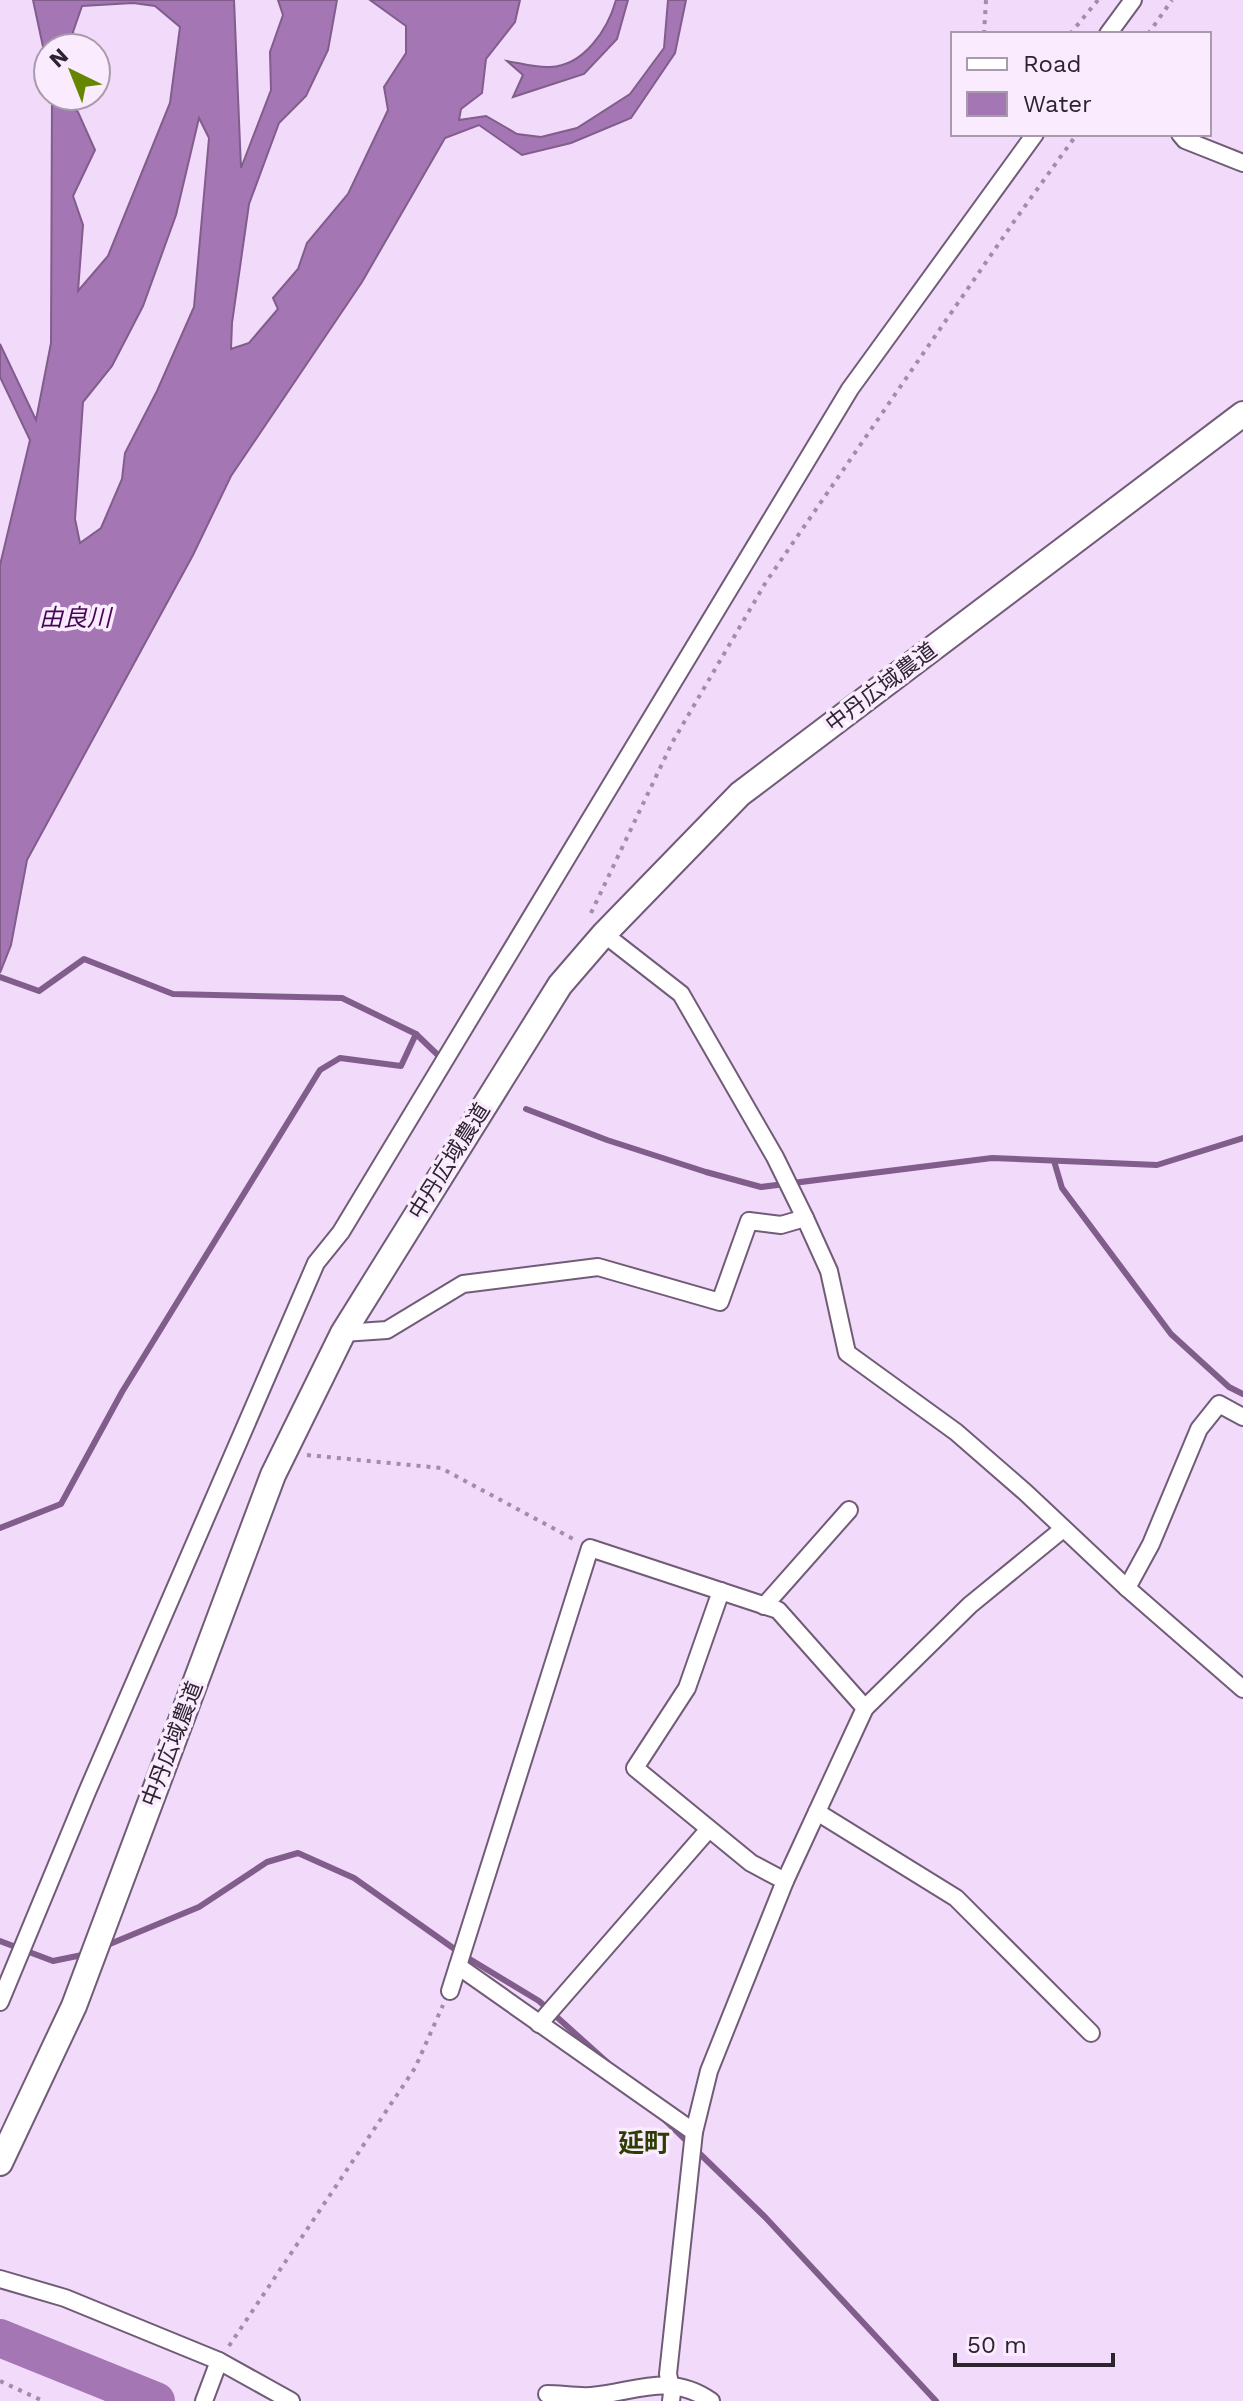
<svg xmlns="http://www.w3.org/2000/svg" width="1243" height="2401" font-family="'Work Sans','Noto Sans JP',sans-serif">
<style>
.water{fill:#a576b4;stroke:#815d8c;stroke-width:2;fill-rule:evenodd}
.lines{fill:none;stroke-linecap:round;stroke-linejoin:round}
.stream{stroke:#815d8c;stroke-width:6}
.river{stroke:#a576b4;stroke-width:38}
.street-casing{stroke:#715c77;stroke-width:20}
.secondary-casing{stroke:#715c77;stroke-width:28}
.path{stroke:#9f8ea5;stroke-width:4;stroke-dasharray:4 6;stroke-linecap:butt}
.street{stroke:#fff;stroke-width:16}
.secondary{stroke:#fff;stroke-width:24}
.labels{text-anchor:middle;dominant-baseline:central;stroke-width:7;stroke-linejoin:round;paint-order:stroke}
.street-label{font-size:22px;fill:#2d2430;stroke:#faebfe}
.water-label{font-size:24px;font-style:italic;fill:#460555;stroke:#faebfe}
.quarter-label{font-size:26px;font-weight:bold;fill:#2d3d03;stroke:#faebfe}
</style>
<rect width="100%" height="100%" fill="#f2dafa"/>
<g class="water">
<path d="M33 0H234L241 168 271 90 270 52 283 15 278 0H337L328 50 306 96 279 123 249 204 232 323 231 349 249 343 278 309 273 298 298 269 307 243 348 194 388 110 384 87 406 53V26L370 0H520L515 22 486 59 482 93 461 109 459 120 486 116 517 134 541 137 577 128 630 94 664 48 668 0H686L675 53 631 118 571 143 522 155 479 125 445 138 362 282 231 476 193 555 27 860 11 945 0 973V565L30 440 0 377V344L36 420 51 343 52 96H70L69 102 78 112 95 150 73 196 83 225 78 291 108 256 170 103 180 27 155 6 133 3 82 6 73 32 76 48H48V70ZM199 118 209 138 194 307 157 391 125 453 122 479 101 528 80 543 75 519 83 402 112 366 143 306 176 215Z"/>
<path d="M616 0H628L617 39 584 74 513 97 523 75 507 61C520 63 536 68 550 67 584 66 608 29 616 0Z"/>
</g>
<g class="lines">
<g class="stream">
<polyline points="0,977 39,991 84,959 173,994 342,998 416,1034 442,1059"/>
<polyline points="526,1109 607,1140 706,1172 761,1187 992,1158 1157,1165 1243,1138"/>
<polyline points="1054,1161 1062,1188 1171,1334 1229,1387 1243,1394"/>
<polyline points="0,1528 61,1504 122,1392 320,1070 340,1058 401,1066 416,1034"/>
<polyline points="0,1941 53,1961 87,1954"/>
<polyline points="105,1946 199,1907 267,1862 298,1853 354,1878 463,1955 539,2001 608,2063"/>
<polyline points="664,2119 765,2217 936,2401"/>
</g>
<polyline class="river" points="0,2338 156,2401"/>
<defs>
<g id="street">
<polyline points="1108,34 1133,0"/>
<polyline points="1180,134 1185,140 1243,163"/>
<polyline points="604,934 681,994 775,1157 805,1218 829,1271 847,1353 956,1432 1025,1492 1127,1588 1243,1689"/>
<polyline points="343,1333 387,1330 463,1284 598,1267 720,1302 749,1221 781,1225 805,1218"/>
<polyline points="1127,1588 1151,1544 1199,1429 1219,1404 1243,1417"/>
<polyline points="721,1591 687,1688 635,1768 751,1863 785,1881"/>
<polyline points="764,1606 849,1510"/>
<polyline points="817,1812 956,1898 1091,2033"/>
<polyline points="458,1966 694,2132"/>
<polyline points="450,1991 590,1548 778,1610 865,1708"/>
<polyline points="0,2002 87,1792 316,1263 341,1232 850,389 1035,134"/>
<polyline points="539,2024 709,1829"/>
<polyline points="0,2279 65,2298 219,2361 291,2401"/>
<path d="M547 2394C561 2394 576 2397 591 2396 636 2392 670 2372 711 2401"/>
<polyline points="204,2401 219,2361"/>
<polyline points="671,2401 672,2393 668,2374 694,2132 709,2071 785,1881 865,1708 970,1605 1063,1529"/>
</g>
<polyline id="secondary" points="0,2163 74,2006 273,1475 343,1333 560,985 604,934 740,794 1243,414"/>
</defs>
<use href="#street" class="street-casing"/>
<use href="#secondary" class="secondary-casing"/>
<g class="path">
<polyline points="984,34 986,0"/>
<polyline points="1070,34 1098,0"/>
<polyline points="1148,34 1172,0"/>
<polyline points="591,913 672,743 766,582 1015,220 1077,134"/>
<polyline points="307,1455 441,1468 575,1540"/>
<polyline points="229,2346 415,2068 443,2005"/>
<polyline points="0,2381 43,2401"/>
</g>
<use href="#street" class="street"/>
<use href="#secondary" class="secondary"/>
</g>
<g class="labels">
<g class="street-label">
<text transform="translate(881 687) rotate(-37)">中丹広域農道</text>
<text transform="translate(449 1161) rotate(-58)">中丹広域農道</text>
<text transform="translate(172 1744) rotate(-69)">中丹広域農道</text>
</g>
<g class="water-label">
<text x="75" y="618">由良川</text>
</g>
<g class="quarter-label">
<text x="644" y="2143">延町</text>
</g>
</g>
<rect x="951" y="32" width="260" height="104" fill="#faebfe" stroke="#a89bac" stroke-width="2"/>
<rect x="967" y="58" width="40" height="12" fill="#ffffff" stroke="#a89bac" stroke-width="2"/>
<text x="1023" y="72" font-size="24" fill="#2d2430">Road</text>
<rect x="967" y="92" width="40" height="24" fill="#a576b4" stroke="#a89bac" stroke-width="2"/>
<text x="1023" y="112" font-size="24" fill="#2d2430">Water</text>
<g transform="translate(72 72) rotate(317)"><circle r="38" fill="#faebfe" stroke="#a89bac" stroke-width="2"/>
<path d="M0-6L14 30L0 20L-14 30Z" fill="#668600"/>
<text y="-12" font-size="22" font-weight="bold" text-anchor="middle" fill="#2d2430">N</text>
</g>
<path d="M955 2353v12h158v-12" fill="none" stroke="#2d2430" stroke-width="4"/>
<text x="967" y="2353" font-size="24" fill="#2d2430" stroke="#faebfe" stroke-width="6" paint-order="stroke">50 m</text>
</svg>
